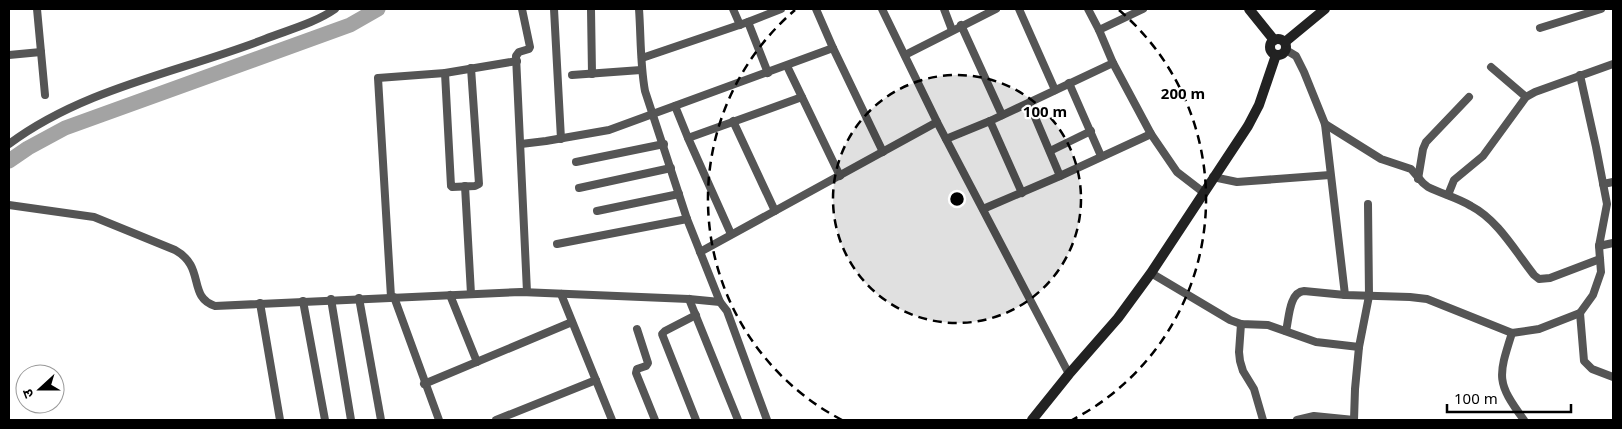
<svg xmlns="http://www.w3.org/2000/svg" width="1622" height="429" font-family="'Noto Sans','Noto Sans Devanagari',sans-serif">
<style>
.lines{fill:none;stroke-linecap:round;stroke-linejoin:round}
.river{stroke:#a3a3a3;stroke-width:15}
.street{stroke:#555;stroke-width:8}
.secondary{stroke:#222;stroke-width:10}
.ring{fill:none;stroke:#000;stroke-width:2.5;stroke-dasharray:9 6}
.centre{fill:#000;stroke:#fff;stroke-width:2.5}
.ring-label{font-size:15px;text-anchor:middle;font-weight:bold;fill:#000;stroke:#fff;stroke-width:4.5;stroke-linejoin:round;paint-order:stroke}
</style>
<rect width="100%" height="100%" fill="#fff"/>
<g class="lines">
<polyline class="river" points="9,161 28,148 65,128 350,25 378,9"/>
<g class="street">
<polyline points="37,9 45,95"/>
<polyline points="522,9 530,47 529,49 519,52 516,56 527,292"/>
<polyline points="554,9 561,139"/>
<polyline points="591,9 592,74"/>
<path d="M639 9C641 36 640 64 645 91L687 219 720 302"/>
<polyline points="733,9 740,25"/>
<polyline points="816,9 833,48 883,152"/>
<polyline points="882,9 937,122 1069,374"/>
<polyline points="944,9 952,30"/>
<polyline points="1019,9 1055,90"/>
<polyline points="1088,9 1099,30 1113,63 1151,134 1177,172 1203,192"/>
<polyline points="748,22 768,73"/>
<polyline points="961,25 1002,115"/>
<polyline points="1540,28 1601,9"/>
<polyline points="1099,30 1143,9"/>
<polyline points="1286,50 1296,56 1304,72 1325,124 1345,295"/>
<polyline points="9,55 41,52"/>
<polyline points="905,55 996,9"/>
<polyline points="642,58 748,22 781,9"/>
<polyline points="787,66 840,176"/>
<polyline points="1491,67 1526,97"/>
<polyline points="445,73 451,186 452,187 475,186 479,184 471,68"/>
<polyline points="572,75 641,70"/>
<polyline points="1069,83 1101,156"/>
<polyline points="1029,103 1060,176"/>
<polyline points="675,106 688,138 731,234"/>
<polyline points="733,121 775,211"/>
<polyline points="990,121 1022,193"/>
<path d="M1325 124 1381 159 1411 169 1423 183 1428 187C1442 194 1458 198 1471 206 1498 220 1515 251 1534 275L1539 279 1550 278 1600 259"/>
<polyline points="688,138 802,97"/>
<polyline points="946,139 990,121 1113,63"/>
<path d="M9 144C84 88 180 72 265 39 288 30 315 23 335 9"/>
<polyline points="521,144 546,141 609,130 833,48"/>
<polyline points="1050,151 1091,131"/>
<polyline points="576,162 664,144"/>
<polyline points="1213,177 1237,182 1330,175"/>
<polyline points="1418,179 1423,149 1426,142 1469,97"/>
<polyline points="1603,184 1613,182"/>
<polyline points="465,186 471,294"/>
<polyline points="579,188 671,168"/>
<polyline points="1448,195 1454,180 1483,156 1526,97 1535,92 1613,64"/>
<path d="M9 205 94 217 175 250C206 267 187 297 215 306L521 292 689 299 720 302 727 311 767 420"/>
<polyline points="983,209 1060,176 1151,134"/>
<polyline points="597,211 679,194"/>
<polyline points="557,244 687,219"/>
<polyline points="1599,246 1613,243"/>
<polyline points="700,252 937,122"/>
<polyline points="1151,273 1230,320 1241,324 1268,325 1316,342 1359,347"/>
<polyline points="561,294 612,420"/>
<polyline points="450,295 477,362"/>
<polyline points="391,297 378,78 445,73 517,61"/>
<polyline points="394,297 439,420"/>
<polyline points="359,298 381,420"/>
<polyline points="331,299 351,420"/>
<polyline points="689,299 738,420"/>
<polyline points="303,301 325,420"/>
<polyline points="260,303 280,420"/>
<polyline points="1580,313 1584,361 1592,369 1613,377"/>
<polyline points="1241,324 1239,352 1240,361 1243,371 1254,389 1263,420"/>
<polyline points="637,329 648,363 646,366 637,369 636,373 655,420"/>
<path d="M1286 331C1289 319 1289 292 1304 291L1345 295 1410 297 1427 299 1512 333 1539 329 1580 313 1593 295 1601 272 1599 246 1607 204 1596 147 1580 75"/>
<path d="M1512 333C1498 377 1496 382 1524 420"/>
<polyline points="424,384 572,322"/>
<polyline points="496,420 596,380"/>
<polyline points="696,420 662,334 665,331 696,315"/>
<polyline points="1297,420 1314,416 1354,420"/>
<polyline points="1354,420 1355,389 1359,347 1369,296 1368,204"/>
</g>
<g class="secondary">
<polyline points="1249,9 1274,40"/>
<circle cx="1278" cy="47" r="8"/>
<polyline points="1285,42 1325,9"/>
<polyline points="1032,420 1069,374 1118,318 1151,273 1248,126 1259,105 1276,55"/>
</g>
</g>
<circle cx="957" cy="199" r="124" fill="#000" fill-opacity=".12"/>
<g class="ring">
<circle cx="957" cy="199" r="124"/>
<path d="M842 420A249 249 0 0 1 795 10M1119 10A249 249 0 0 1 1072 420"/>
</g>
<circle cx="957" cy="199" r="8" class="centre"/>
<g class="ring-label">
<text x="1183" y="99">200 m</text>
<text x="1045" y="117">100 m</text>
</g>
<rect width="1622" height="429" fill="none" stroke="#000000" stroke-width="20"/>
<g transform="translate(40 389) rotate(249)"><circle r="24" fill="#ffffff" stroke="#999999"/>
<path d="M0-4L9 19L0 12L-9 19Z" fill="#000000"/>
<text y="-8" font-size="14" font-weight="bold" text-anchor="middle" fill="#000000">उ</text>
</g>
<path d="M1447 404v8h124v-8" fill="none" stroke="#000000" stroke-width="2.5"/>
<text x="1454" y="404" font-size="15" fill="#000000" stroke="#ffffff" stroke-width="4" paint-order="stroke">100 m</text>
</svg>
